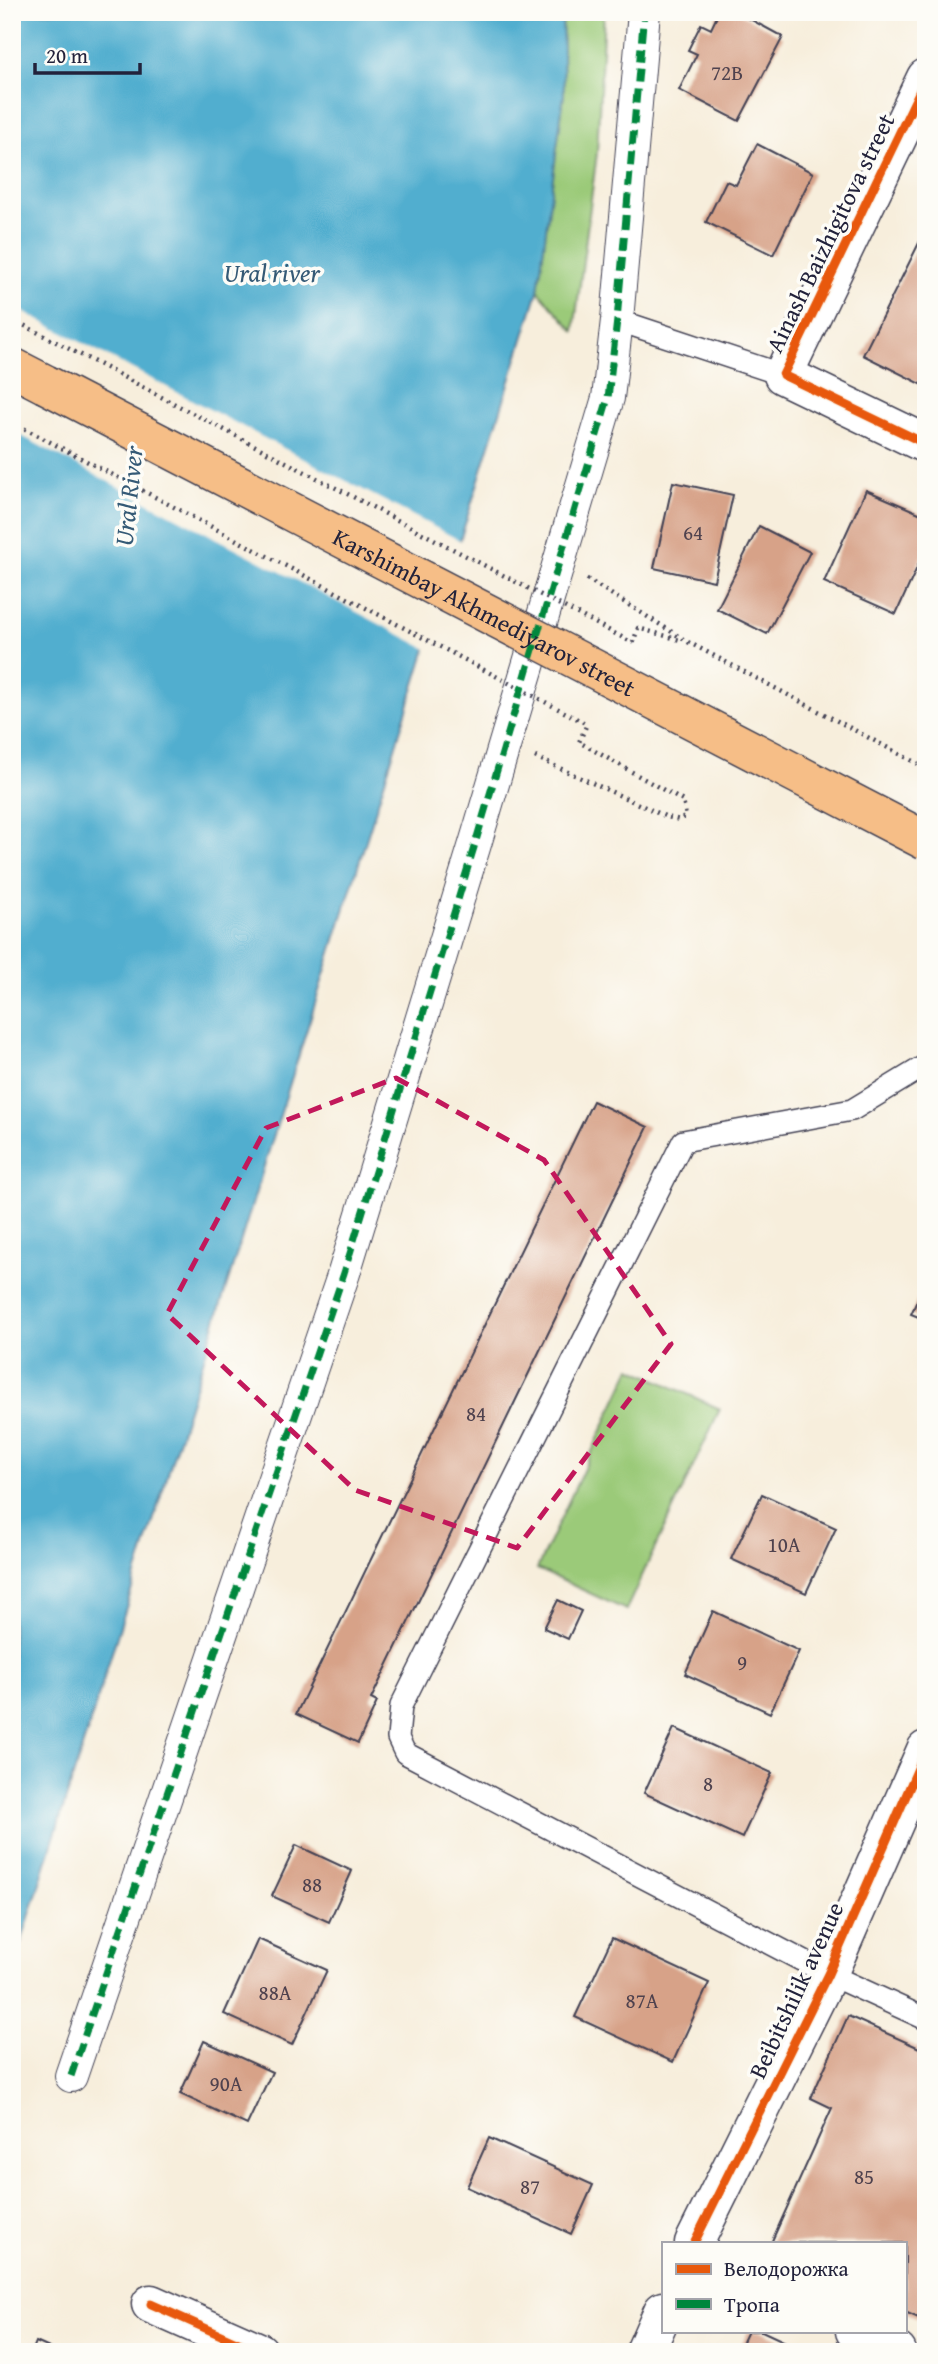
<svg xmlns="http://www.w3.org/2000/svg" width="938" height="2364" font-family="'Gentium Book Plus',serif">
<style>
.green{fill:#9bca79;stroke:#5e765a;stroke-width:2}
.water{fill:#51aecf;stroke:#3a6885;stroke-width:2}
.pier{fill:#f7eedc}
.building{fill:#d7a288}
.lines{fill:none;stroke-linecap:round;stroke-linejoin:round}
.service-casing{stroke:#424153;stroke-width:24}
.pedestrian-casing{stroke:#424153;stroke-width:34}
.minor-casing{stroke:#424153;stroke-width:41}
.primary-casing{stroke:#424153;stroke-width:41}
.path{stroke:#424153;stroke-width:4.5;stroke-dasharray:2 5;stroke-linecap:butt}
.service{stroke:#fff;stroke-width:21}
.pedestrian{stroke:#fff;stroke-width:32}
.minor{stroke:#fff;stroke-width:38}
.primary{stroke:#f6be87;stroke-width:38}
.primary-bridge-casing{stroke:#424153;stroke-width:41;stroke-linecap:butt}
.path-bridge{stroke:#424153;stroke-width:4.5;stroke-dasharray:2 5;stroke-linecap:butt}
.primary-bridge{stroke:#f6be87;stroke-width:38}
.quiet{stroke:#00873e;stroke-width:7;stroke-dasharray:14 7;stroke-linecap:butt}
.cycleway-casing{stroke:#fdfcf7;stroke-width:13}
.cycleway{stroke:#e8590c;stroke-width:9}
.marked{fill:none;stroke:#c2185b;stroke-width:5;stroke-dasharray:14 9;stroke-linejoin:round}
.labels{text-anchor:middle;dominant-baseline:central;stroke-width:7;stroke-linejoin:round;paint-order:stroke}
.number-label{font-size:21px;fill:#4f424e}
.street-label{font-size:24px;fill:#22223b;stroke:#fdfcf7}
.water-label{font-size:26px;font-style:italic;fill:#355a76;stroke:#fdfcf7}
</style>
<rect width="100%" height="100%" fill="#fdfcf7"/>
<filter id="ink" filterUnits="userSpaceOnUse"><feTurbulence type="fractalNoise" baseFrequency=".0143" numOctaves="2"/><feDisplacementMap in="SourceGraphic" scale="14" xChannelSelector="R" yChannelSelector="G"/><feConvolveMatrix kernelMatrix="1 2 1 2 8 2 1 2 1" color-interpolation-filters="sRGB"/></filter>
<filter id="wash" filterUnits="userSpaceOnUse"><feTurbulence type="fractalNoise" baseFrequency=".00686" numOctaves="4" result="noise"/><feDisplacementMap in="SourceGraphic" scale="28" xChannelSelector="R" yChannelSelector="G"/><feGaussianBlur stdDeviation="1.57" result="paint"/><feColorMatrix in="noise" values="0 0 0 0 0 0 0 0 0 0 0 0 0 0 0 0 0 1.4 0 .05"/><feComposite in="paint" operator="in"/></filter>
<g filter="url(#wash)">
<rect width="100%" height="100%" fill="#f7eedc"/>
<g class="green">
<polygon points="562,12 604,12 597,153 574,331 538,291 564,94"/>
<polygon points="631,1368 720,1409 626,1610 537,1569"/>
</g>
<polygon class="water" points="12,12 562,12 564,94 538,291 12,1972"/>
<polygon class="pier" points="12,306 463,542 429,650 12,431"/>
<g id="blocks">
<g class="building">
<polygon points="719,12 737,12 783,37 739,121 679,90 697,54 688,50 701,24 711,29"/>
<polygon points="757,144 813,173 773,255 706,222 726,181 736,185"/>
<polygon points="926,229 926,381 923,385 863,355"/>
<polygon points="673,482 733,495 714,581 654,568"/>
<polygon points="866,490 926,516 926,548 896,614 824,582"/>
<polygon points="759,526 810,552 767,634 717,609"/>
<polygon points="593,1101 648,1127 371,1699 377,1702 358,1743 296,1714"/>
<polygon points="926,1281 926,1320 911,1314"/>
<polygon points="762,1494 836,1528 806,1593 731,1559"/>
<polygon points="558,1600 581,1611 568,1639 544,1628"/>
<polygon points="713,1611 799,1651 770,1713 685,1674"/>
<polygon points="674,1728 772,1773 742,1838 644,1793"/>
<polygon points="296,1845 352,1871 329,1922 272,1896"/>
<polygon points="612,1938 709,1983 673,2062 575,2017"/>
<polygon points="258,1939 327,1970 292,2045 224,2014"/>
<polygon points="848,2016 926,2051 926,2314 923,2320 905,2312 905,2243 771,2243 832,2108 811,2098"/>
<polygon points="204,2041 272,2072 247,2125 180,2094"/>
<polygon points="489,2138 593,2185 571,2234 467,2187"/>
<polygon points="748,2331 762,2331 807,2352 738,2352"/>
<polygon points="36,2342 58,2352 32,2352"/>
</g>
</g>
</g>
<g filter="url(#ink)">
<use href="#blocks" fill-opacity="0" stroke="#424153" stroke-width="2"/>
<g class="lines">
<defs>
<g id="service">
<polyline points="617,320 783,375"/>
<polyline points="926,1065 852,1110 683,1141 401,1706 398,1738 405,1753 828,1974 926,2019"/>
</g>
<polyline id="pedestrian" points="71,2076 344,1273 475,844 608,398 617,320 644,12"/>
<g id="minor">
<polyline points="926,78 783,375 926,444"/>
<polyline points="694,2243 828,1974 926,1750"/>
<polyline points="151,2304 259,2352"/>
<polyline points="855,2331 897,2352"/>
<polyline points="645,2352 663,2311"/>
</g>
<polyline id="primary" points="12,367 45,384"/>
</defs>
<use href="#service" class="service-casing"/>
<use href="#pedestrian" class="pedestrian-casing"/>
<use href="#minor" class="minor-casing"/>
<use href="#primary" class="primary-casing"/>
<g class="path">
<polyline points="587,579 688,642 926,768"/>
<polyline points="633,643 638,628 680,640"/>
<polyline points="535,757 667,817 680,820 686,816 683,801 579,742 587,724"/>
</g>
<use href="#service" class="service"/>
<use href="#pedestrian" class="pedestrian"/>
<use href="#minor" class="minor"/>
<use href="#primary" class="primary"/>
<defs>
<g id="primary-bridge">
<path id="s1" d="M45 384 926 841"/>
</g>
</defs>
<use href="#primary-bridge" class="primary-bridge-casing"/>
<g class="path-bridge">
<polyline points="12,319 633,643"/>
<polyline points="12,422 587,724"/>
</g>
<use href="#primary-bridge" class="primary-bridge"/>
<polyline class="quiet" points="71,2076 344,1273 475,844 608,398 617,320 644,12"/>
<defs>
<g id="cycleway">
<polyline points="926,78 783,375 926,444"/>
<polyline points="694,2243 828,1974 926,1750"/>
<polyline points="151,2304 259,2352"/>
</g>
</defs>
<use href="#cycleway" class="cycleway-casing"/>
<use href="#cycleway" class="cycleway"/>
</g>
</g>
<path class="marked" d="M396 1078 544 1160 671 1344 517 1548 355 1490 167 1314 266 1128Z"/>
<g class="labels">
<g class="number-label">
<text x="727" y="72">72В</text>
<text x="693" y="532">64</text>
<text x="476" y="1413">84</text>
<text x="784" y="1544">10А</text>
<text x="742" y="1662">9</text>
<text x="708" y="1783">8</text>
<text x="312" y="1884">88</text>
<text x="275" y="1992">88А</text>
<text x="642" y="2000">87А</text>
<text x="226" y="2083">90А</text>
<text x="864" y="2176">85</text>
<text x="530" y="2186">87</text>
</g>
<g class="street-label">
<text transform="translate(830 233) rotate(-64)">Ainash Baizhigitova street</text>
<text stroke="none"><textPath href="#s1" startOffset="495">Karshimbay Akhmediyarov street</textPath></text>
<text transform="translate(796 1990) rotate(-65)">Beibitshilik avenue</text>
</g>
<g class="water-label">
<text x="272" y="272">Ural river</text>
<text transform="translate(128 496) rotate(-84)">Ural River</text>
</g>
</g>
<rect width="938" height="2364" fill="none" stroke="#fdfcf7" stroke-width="42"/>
<rect x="662" y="2242" width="245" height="91" fill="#fdfcf7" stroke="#a5a5ac" stroke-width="2"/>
<rect x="676" y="2264" width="35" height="10" fill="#e8590c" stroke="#a5a5ac" stroke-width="2"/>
<text x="724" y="2276" font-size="21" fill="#22223b">Велодорожка</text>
<rect x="676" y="2299" width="35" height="10" fill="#00873e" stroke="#a5a5ac" stroke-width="2"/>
<text x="724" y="2312" font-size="21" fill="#22223b">Тропа</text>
<path d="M35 63v10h105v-10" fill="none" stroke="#22223b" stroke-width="3.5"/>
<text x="46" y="63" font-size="21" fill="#22223b" stroke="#fdfcf7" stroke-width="5" paint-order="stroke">20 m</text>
</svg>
